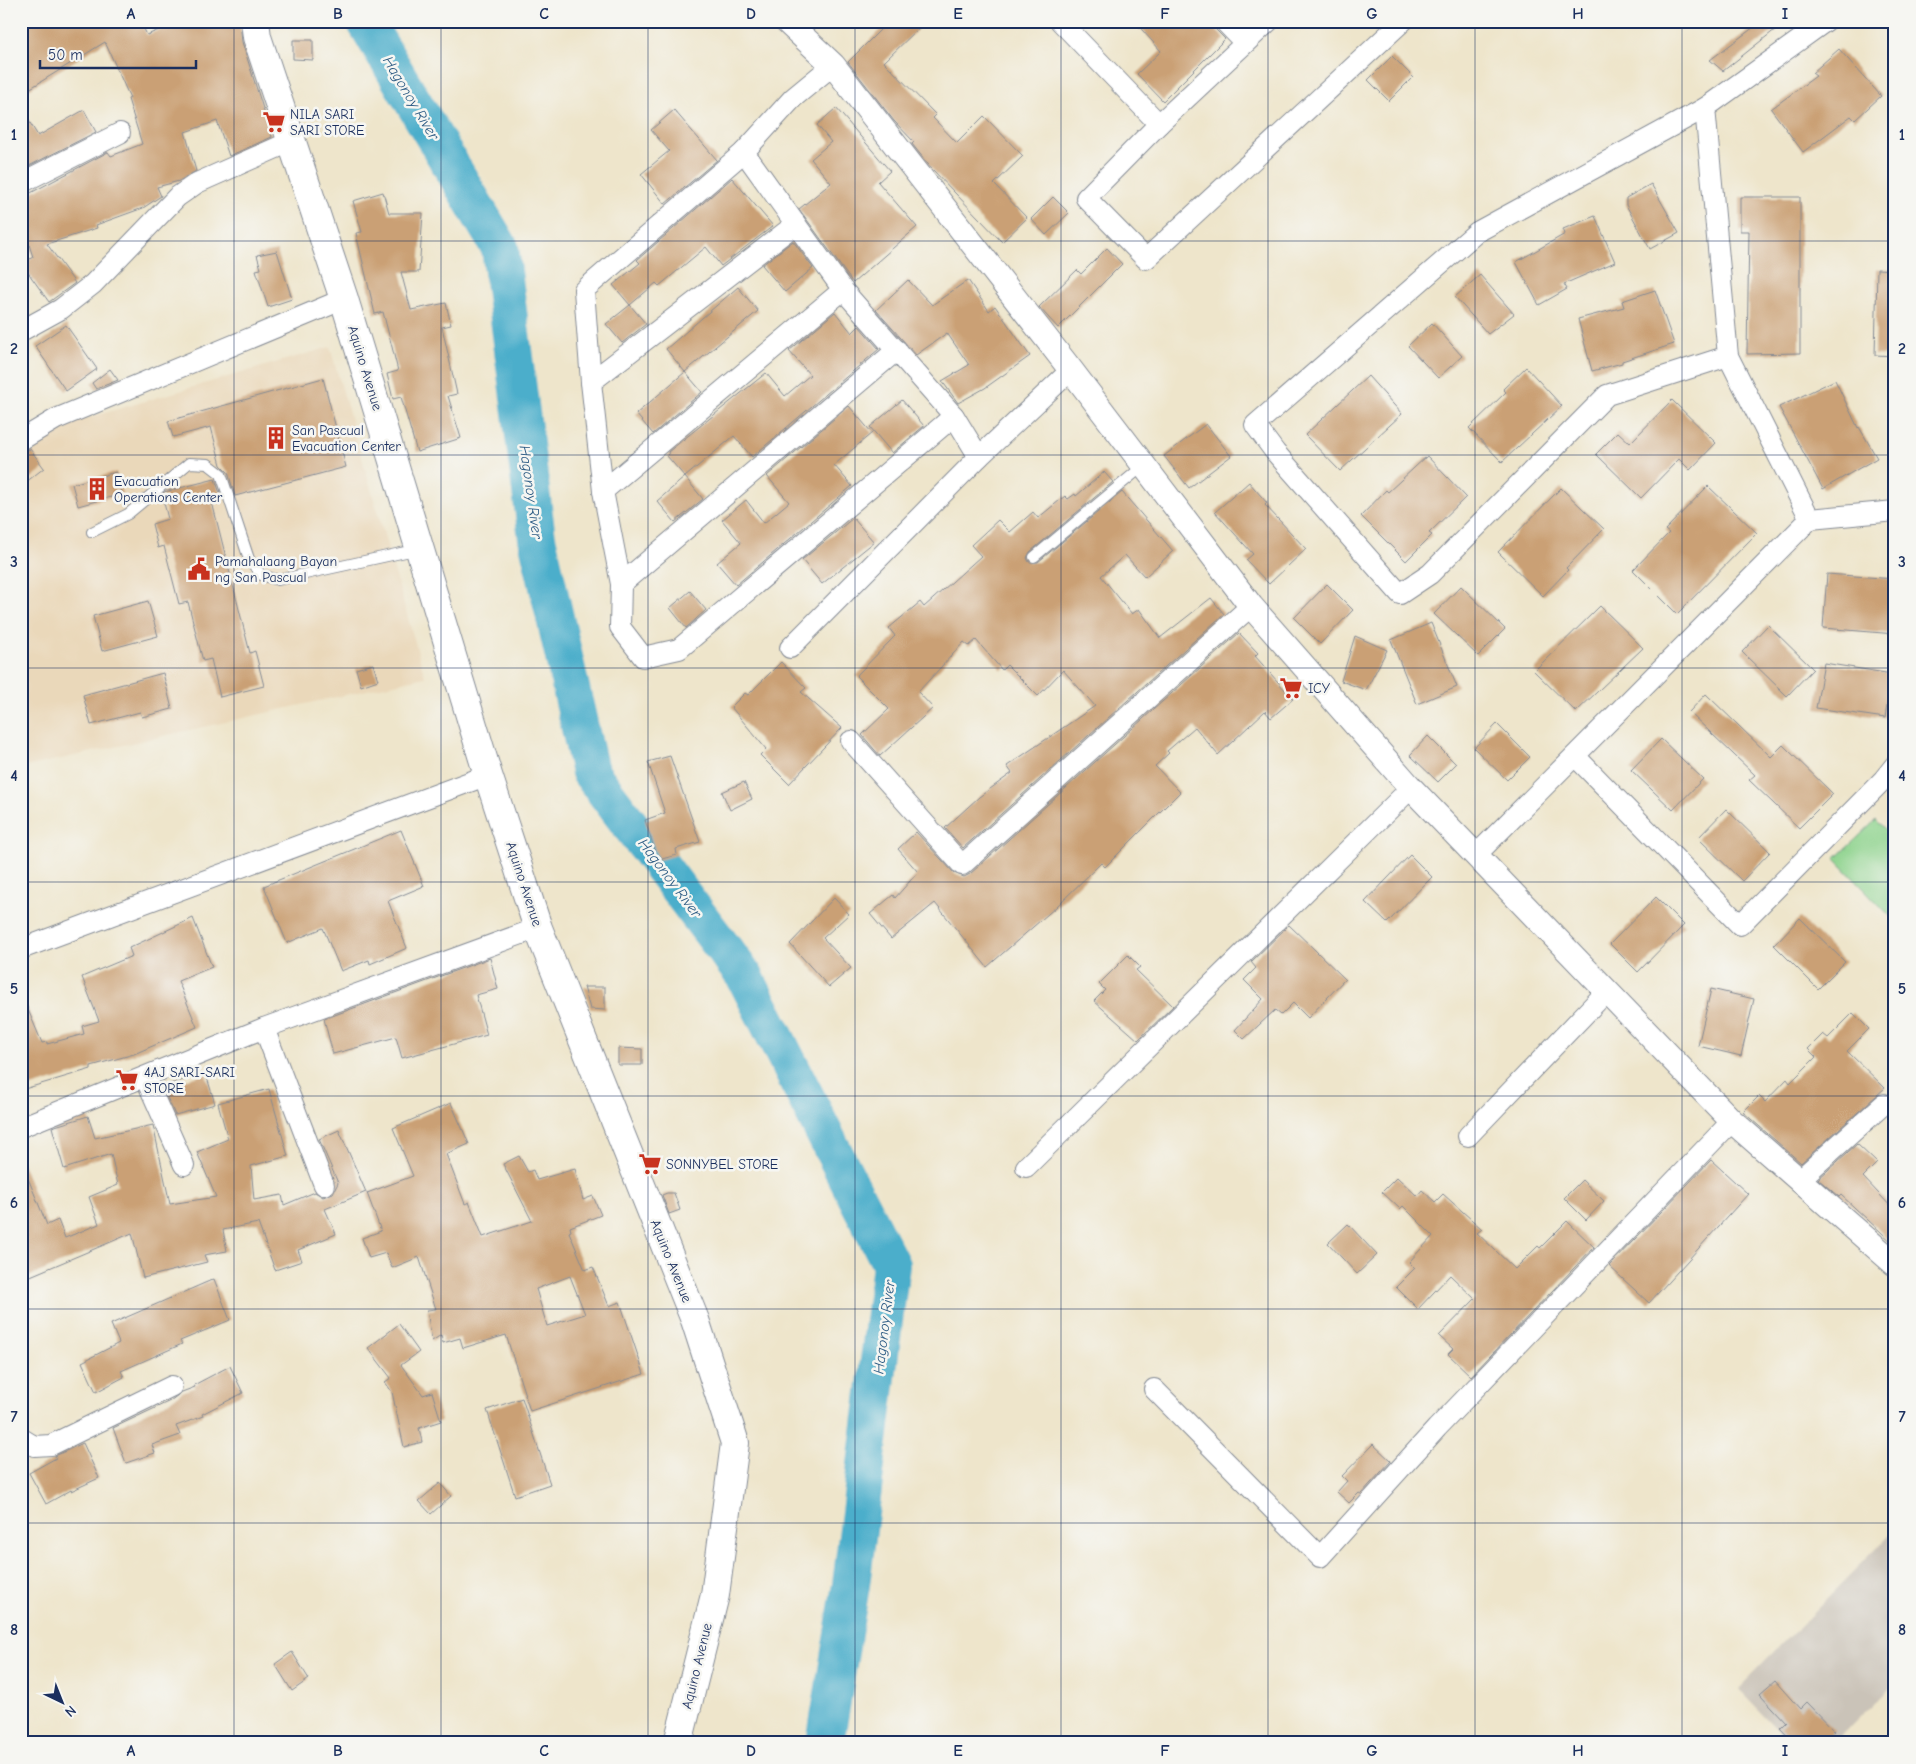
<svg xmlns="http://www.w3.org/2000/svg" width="1916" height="1764" font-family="'Comic Neue',sans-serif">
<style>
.built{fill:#ead8ba}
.industrial{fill:#cac3b8}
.green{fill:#8ed38d;stroke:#548176}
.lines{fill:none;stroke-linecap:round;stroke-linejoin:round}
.river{stroke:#4caecb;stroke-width:38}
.building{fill:#caa075;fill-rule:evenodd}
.service-casing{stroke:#848a94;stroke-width:12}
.minor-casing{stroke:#848a94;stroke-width:22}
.tertiary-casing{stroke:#848a94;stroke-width:26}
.secondary-casing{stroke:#848a94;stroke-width:30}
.service{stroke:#fff;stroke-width:10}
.minor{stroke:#fff;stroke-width:20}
.tertiary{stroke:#fff;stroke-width:24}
.secondary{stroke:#fff;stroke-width:28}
.grid{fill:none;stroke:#1b2f5e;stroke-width:1;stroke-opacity:0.55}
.labels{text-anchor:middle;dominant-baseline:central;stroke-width:5;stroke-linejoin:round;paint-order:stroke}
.poi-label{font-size:14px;fill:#1b2f5e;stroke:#f6f6f2;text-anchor:start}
.street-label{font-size:14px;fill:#1b2f5e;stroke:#f6f6f2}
.water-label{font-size:15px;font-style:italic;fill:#2c5b84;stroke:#f6f6f2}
.neatline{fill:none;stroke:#1b2f5e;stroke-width:2}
.grid-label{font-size:16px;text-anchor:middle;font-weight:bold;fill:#1b2f5e}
</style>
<rect width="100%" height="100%" fill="#f6f6f2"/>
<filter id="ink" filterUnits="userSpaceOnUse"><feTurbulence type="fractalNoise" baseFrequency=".02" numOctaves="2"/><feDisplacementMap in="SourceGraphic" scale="10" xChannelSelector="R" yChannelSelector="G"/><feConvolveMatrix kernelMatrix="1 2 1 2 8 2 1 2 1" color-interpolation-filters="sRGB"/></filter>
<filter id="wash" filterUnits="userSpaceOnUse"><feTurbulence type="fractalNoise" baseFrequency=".0096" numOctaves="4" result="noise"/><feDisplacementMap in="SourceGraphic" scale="20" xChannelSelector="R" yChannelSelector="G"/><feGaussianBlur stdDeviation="1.12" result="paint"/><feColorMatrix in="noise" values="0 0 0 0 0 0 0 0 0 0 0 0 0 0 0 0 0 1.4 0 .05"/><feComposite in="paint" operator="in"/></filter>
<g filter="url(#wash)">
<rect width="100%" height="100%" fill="#eee5cb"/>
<polygon class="built" points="330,347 425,677 21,768 21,452 50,429"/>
<polygon class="industrial" points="1895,1530 1895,1682 1834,1743 1790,1743 1738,1689"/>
<polygon class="green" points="1876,820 1895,839 1895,921 1835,859"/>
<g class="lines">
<polyline class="river" points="365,21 500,248 537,538 590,772 745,977 891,1265 851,1585 825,1743"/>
</g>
<g id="blocks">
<g class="building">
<polygon points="21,21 140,21 147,35 181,21 240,21 242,42 272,137 229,156 217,121 185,132 196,171 179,181 157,187 161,196 143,208 96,225 97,228 47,244 75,283 49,302 22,264 33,257 21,220 21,198 108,152 111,156 142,144 128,99 130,98 105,42 21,94"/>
<polygon points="889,21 926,21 884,62 936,115 933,118 957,143 984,116 1023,156 994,184 1027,218 1002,242 932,169 912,144 914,142 894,121 848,62"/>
<polygon points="1134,21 1212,21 1215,29 1225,39 1163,101 1137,74 1161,51"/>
<polygon points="1762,21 1778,21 1781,25 1723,71 1710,60"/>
<polygon points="293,40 313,40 313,60 293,59"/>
<polygon points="1839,49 1881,96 1855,120 1851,116 1803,152 1771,109 1816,76 1812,73"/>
<polygon points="1392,56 1413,77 1389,101 1368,80"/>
<polygon points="21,108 38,136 84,110 96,132 21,170"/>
<polygon points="836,108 890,171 878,182 917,227 853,283 799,209 831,183 811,159 831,142 817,125"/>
<polygon points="674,110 717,160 665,204 641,174 669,151 651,130"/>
<polygon points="732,178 773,226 721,266 706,247 659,286 656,283 630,305 613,285 640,263 637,260"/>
<polygon points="1651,184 1679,233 1650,249 1626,205 1626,198"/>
<polygon points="383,192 389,213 423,213 419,272 401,272 411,310 446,303 451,325 442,327 457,394 448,396 461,438 417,452 401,397 393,399 387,374 398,371 392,347 383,312 375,314 356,233 362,232 353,201"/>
<polygon points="1053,197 1069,213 1046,235 1031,219"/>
<polygon points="1740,197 1800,197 1800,353 1747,354 1749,231 1740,231"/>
<polygon points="1595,216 1615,262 1564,284 1567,289 1539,305 1516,262 1565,234 1563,229"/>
<polygon points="793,241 813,268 785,292 762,265"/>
<polygon points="1107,248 1122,264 1058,328 1039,307 1077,270 1081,274"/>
<polygon points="277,251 292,299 268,307 256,270 261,269 257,255"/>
<polygon points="1877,269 1895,270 1895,356 1875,355"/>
<polygon points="1480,275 1514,314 1488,334 1455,297"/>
<polygon points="908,280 932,305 968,280 989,311 995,306 1030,356 985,388 958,403 942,381 969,365 947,333 916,355 876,310"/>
<polygon points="738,287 758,311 685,372 666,349"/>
<polygon points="1655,290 1674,344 1622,361 1622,363 1592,371 1578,319 1624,307 1622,301"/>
<polygon points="630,305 646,324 622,343 606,324"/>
<polygon points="835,312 852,333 859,326 879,349 752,457 734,436 685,477 667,456 669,454 668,452 766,373 785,396 810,375 789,351"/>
<polygon points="1432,323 1462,356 1438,378 1408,346"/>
<polygon points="66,325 97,369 66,391 35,346"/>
<polygon points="1526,367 1562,406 1502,462 1469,428 1506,392 1503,389"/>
<polygon points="110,369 118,380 96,389 92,383"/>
<polygon points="685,372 702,392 653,434 636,414"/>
<polygon points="1368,376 1402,414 1340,471 1305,435"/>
<polygon points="323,378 346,467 235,496 228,472 221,465 211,427 173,437 168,421"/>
<polygon points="1835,380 1858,428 1859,427 1877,458 1823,489 1779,407"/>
<polygon points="902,400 924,426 892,453 870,427"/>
<polygon points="1672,400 1716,443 1690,470 1679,459 1641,498 1596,454 1618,432 1630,443"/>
<polygon points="849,406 872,433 834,465 852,486 736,585 717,563 741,543 722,520 746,500 764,523 789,502 767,476"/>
<polygon points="1206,424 1231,456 1189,488 1164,456"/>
<polygon points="30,449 44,468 21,486 21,452"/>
<polygon points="1427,456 1466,497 1429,533 1432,535 1406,561 1361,516 1386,490 1388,492"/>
<polygon points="116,472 122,494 78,506 72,484"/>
<polygon points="1104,472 1113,482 1030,552 1027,558 1029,562 1038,562 1122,492 1173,551 1145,577 1125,555 1101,576 1132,614 1139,609 1160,638 1211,598 1224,614 963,848 945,828 979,797 1012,773 1007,766 1095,706 1063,670 1038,696 1007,665 1002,670 976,640 969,646 964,642 918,692 933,708 880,756 862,735 889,709 856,676 895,636 889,628 920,602 924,607 981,556 971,545 998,520 1010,532 1033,512 1038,518 1065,496 1068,499 1075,494 1076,496"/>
<polygon points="685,477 703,499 675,522 657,501"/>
<polygon points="215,479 222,499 212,502 250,653 255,651 264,686 220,697 211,659 203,661 188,602 179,604 164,546 158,548 152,524 168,519 162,495 164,492"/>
<polygon points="1249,482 1267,503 1265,505 1306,549 1269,584 1246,560 1253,554 1215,512"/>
<polygon points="1708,486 1757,533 1677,614 1633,570 1669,533 1665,530"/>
<polygon points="1561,488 1604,529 1566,568 1568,570 1543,596 1498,552"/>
<polygon points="853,518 874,542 822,584 802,560"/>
<polygon points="1827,574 1895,579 1895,634 1823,628"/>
<polygon points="1327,584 1353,610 1320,644 1294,618"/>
<polygon points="1461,586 1505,629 1478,656 1434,614"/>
<polygon points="690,591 706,610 686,628 670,608"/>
<polygon points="148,601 158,636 102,651 93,616"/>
<polygon points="1600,606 1643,648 1576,712 1534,671"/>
<polygon points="1431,623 1457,687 1417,704 1391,640"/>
<polygon points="1768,625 1813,669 1787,696 1742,652"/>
<polygon points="1239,633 1258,653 1255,656 1293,699 1271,718 1265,711 1218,755 1195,727 1167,751 1169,753 1155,766 1180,792 1105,867 1101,863 1056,907 987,967 935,903 891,939 870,914 893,895 895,898 918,872 898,849 916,832 954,873 964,877 970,874"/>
<polygon points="1355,636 1387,650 1366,690 1341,681"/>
<polygon points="781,662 806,688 801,692 842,728 789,784 760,755 766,749 731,707 745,693 748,695"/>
<polygon points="1824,663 1892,674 1885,718 1816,708"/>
<polygon points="373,664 378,680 361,686 356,669"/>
<polygon points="163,673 172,709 142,717 140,712 91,725 83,695"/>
<polygon points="1706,694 1771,757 1783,745 1833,794 1799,828 1749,780 1755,775 1689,712"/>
<polygon points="1497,724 1530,757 1507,780 1474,748"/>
<polygon points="1428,736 1456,764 1438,782 1410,755"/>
<polygon points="1661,739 1703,779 1673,810 1631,770"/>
<polygon points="670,756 700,842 676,849 677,855 658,860 645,820 665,813 648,762"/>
<polygon points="744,782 752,799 730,810 722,792"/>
<polygon points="1726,809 1770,852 1742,881 1698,838"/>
<polygon points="401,830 424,886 388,901 407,948 370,964 369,960 341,971 323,928 287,943 264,886"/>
<polygon points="1410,855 1432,877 1387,923 1365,902"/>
<polygon points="1656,897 1684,925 1638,972 1610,944"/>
<polygon points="834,898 849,914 823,938 851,968 829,987 790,944"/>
<polygon points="193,918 212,967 178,981 197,1027 134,1054 91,1066 91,1069 21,1090 21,993 42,1043 47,1042 47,1044 84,1034 82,1026 99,1021 82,977 132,956 129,948"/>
<polygon points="1800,918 1845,962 1818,989 1774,945"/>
<polygon points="1289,925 1345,979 1308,1018 1293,1003 1281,1015 1275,1010 1244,1039 1235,1030 1263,999 1244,980 1256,968 1251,962"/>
<polygon points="1128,955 1140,967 1136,970 1173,1006 1138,1040 1094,1001 1105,990 1099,984"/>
<polygon points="490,958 498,989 476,995 487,1035 402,1058 396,1037 333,1054 324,1019"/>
<polygon points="584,987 605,987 605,1010 590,1009"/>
<polygon points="1711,989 1754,999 1741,1056 1698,1046"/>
<polygon points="1853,1013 1869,1029 1847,1051 1885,1088 1801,1163 1743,1112 1759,1096 1765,1102 1787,1079 1790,1083 1816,1057 1808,1049 1823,1034 1828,1038"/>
<polygon points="618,1048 642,1049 642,1065 618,1065"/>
<polygon points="206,1074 215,1104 175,1115 162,1086"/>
<polygon points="269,1089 288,1156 251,1166 254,1200 282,1195 284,1205 315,1192 323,1197 333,1193 338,1183 319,1139 339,1130 366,1192 325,1209 336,1234 298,1250 302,1261 275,1270 258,1223 223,1230 227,1251 204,1255 207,1262 143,1278 132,1233 21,1280 21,1161 47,1225 58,1220 65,1238 99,1224 89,1197 118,1185 111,1154 64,1169 52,1127 88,1116 95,1138 153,1125 170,1204 216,1197 197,1152 228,1139 218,1103"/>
<path d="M451 1103 469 1144 446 1154 465 1204 469 1202 483 1237 532 1221 503 1164 519 1156 528 1172 533 1170 537 1180 575 1169 583 1200 593 1196 601 1215 570 1227 571 1231 569 1232 585 1270 593 1267 609 1306 620 1302 644 1374 530 1411 506 1335 463 1348 460 1338 443 1343 441 1335 432 1341 427 1310 436 1309 419 1257 392 1268 386 1253 369 1258 362 1238 381 1231 367 1193 413 1176 393 1128ZM570 1276 585 1314 547 1326 536 1289Z"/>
<polygon points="1857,1144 1877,1163 1863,1177 1895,1211 1895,1245 1841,1195 1839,1197 1818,1179"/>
<polygon points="1711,1160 1748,1194 1649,1303 1609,1266"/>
<polygon points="1397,1177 1417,1196 1422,1190 1435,1202 1443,1194 1482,1229 1477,1233 1515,1269 1538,1246 1540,1248 1567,1221 1594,1247 1471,1376 1448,1354 1453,1349 1439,1336 1475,1299 1450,1275 1418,1309 1396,1287 1415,1268 1409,1262 1433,1236 1403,1206 1400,1209 1382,1192"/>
<polygon points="1582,1180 1604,1201 1586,1220 1564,1198"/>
<polygon points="667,1193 674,1193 680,1210 669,1214 662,1195"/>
<polygon points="1348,1224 1377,1255 1357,1274 1328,1243"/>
<polygon points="214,1279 230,1320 180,1341 182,1344 121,1371 124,1377 96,1392 82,1362 119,1343 111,1324"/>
<polygon points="399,1324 419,1352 401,1365 423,1395 432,1392 441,1421 419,1428 422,1442 404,1447 392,1392 385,1382 391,1378 368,1348"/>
<polygon points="230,1366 243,1393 202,1414 203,1416 176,1426 180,1435 152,1445 155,1453 126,1463 113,1428 170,1401 182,1392 195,1387 194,1385"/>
<polygon points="522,1398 550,1484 515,1496 487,1410"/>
<polygon points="83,1443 99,1478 71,1491 71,1490 46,1504 29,1473 56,1458 55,1456"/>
<polygon points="1373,1444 1391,1461 1361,1494 1359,1493 1349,1503 1337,1492 1347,1481 1342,1476"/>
<polygon points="440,1483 451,1496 431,1514 419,1501"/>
<polygon points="292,1652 309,1679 292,1691 275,1664"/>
<polygon points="1775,1681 1800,1709 1807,1702 1835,1731 1823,1743 1794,1743 1780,1728 1786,1722 1760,1694"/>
</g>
</g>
</g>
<g filter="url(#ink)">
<use href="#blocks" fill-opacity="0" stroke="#848a94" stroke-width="1"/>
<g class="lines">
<defs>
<g id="service">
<polyline points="92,532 128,514 189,463 208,464 221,474 249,559 261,575 278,580 419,549"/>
<polyline points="1034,557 1143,466"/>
</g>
<g id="minor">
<polyline points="1060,21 1159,124"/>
<polyline points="1224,21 1245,43"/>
<polyline points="1269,21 1159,124 1086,198 1146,259 1403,21"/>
<polyline points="1705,108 1728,356 1810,519"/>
<polyline points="744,152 584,290 591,382 796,224"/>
<polyline points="21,183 120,133"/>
<polyline points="21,331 61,309 93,284 177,197 197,183 292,141"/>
<polyline points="1728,356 1607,395 1430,574 1400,594 1275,452 1255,425 1477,232 1705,108 1826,21"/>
<polyline points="591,382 603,491 621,584 620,627 643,657 679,649 954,416 843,290 744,152 793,98 833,65"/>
<polyline points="954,416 979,457"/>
<polyline points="21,440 56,419 344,299"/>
<polyline points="603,491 843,290"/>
<polyline points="621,584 897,350"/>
<polyline points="790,648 979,457 1071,370"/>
<polyline points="851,741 962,865 1251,606"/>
<polyline points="1575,756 1740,925 1883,780 1895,765"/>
<polyline points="1476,855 1810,519 1895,511"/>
<polyline points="21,949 488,775"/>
<polyline points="264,1028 324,1185"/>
<polyline points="145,1077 184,1165"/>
<polyline points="21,1127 264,1028 538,928"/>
<polyline points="1468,1136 1607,991"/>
<polyline points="1026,1167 1411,788"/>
<polyline points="1798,1181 1884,1104"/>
<polyline points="1154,1389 1320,1557 1437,1428 1732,1121"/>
<polyline points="21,1438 34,1446 51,1445 172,1386"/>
</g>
<polyline id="tertiary" points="786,21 833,65 1071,370 1251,606 1411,788 1732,1121 1895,1264"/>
<polyline id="secondary" points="255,21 257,37 344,299 488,775 538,928 695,1320 735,1443 715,1595 678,1743"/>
</defs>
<use href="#service" class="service-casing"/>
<use href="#minor" class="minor-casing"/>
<use href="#tertiary" class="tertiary-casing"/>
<use href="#secondary" class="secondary-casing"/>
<use href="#service" class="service"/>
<use href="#minor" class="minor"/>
<use href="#tertiary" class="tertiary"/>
<use href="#secondary" class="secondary"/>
</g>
</g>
<path class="grid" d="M234 21V1743M441 21V1743M648 21V1743M855 21V1743M1061 21V1743M1268 21V1743M1475 21V1743M1682 21V1743M21 241H1895M21 455H1895M21 668H1895M21 882H1895M21 1096H1895M21 1309H1895M21 1523H1895"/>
<defs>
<symbol id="supermarket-bare" viewBox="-9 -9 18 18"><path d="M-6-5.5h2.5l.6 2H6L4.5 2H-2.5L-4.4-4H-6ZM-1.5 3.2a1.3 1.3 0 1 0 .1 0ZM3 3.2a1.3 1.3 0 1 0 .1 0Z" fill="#c8321e" stroke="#f6f6f2" stroke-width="2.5" paint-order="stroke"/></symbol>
<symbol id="building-bare" viewBox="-9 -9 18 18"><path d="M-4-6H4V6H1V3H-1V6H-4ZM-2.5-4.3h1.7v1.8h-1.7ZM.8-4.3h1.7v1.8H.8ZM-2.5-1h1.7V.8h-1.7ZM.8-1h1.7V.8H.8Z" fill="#c8321e" stroke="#f6f6f2" stroke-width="2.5" paint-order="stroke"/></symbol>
<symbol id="civic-bare" viewBox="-9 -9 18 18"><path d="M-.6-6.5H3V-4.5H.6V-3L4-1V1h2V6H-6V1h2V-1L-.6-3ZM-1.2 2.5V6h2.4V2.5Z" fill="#c8321e" stroke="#f6f6f2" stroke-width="2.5" paint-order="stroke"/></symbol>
</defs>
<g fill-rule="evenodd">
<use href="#supermarket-bare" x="258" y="106" width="32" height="32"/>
<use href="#building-bare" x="260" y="422" width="32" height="32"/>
<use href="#building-bare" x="81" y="473" width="32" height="32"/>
<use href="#civic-bare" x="183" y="553" width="32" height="32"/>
<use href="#supermarket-bare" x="1275" y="672" width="32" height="32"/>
<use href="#supermarket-bare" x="111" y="1064" width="32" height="32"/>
<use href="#supermarket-bare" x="634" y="1148" width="32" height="32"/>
</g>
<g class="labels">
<g class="poi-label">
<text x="290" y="114">NILA SARI<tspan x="290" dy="16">SARI STORE</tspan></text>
<text x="292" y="430">San Pascual<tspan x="292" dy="16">Evacuation Center</tspan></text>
<text x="114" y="481">Evacuation<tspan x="114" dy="16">Operations Center</tspan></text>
<text x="215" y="561">Pamahalaang Bayan<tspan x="215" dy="16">ng San Pascual</tspan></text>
<text x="1308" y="688">ICY</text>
<text x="144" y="1072">4AJ SARI-SARI<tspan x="144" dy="16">STORE</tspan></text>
<text x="666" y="1164">SONNYBEL STORE</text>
</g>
<g class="street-label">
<text transform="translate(365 368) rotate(73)">Aquino Avenue</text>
<text transform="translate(524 884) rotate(72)">Aquino Avenue</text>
<text transform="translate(671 1261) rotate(68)">Aquino Avenue</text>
<text transform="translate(697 1666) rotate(-76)">Aquino Avenue</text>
</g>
<g class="water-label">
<text transform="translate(411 98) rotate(59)">Hagonoy River</text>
<text transform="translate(531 492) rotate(82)">Hagonoy River</text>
<text transform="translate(670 878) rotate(53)">Hagonoy River</text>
<text transform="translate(884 1327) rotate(-83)">Hagonoy River</text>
</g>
</g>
<rect width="1916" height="1764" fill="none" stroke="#f6f6f2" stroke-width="55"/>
<g transform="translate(62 1702) rotate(137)" stroke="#f6f6f2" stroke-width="4" paint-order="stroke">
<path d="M0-4L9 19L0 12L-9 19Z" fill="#1b2f5e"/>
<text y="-8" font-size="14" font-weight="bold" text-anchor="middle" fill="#1b2f5e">N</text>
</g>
<path d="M40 60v8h156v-8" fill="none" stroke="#1b2f5e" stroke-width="2.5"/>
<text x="48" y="60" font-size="15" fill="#1b2f5e" stroke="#f6f6f2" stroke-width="4" paint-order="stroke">50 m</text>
<rect x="28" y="28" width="1860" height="1708" class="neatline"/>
<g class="grid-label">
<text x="131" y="19">A</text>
<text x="338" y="19">B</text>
<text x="544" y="19">C</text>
<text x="751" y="19">D</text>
<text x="958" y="19">E</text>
<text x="1165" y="19">F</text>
<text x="1372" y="19">G</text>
<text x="1578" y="19">H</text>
<text x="1785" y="19">I</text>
<text x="14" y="140">1</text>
<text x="1902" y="140">1</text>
<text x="14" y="354">2</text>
<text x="1902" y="354">2</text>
<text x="14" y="567">3</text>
<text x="1902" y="567">3</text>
<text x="14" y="781">4</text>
<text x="1902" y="781">4</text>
<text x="14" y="994">5</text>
<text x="1902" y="994">5</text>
<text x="14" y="1208">6</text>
<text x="1902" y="1208">6</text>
<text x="14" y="1422">7</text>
<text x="1902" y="1422">7</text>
<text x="14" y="1635">8</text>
<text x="1902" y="1635">8</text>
<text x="131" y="1756">A</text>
<text x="338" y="1756">B</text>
<text x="544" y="1756">C</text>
<text x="751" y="1756">D</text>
<text x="958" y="1756">E</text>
<text x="1165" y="1756">F</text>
<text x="1372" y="1756">G</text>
<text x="1578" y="1756">H</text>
<text x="1785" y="1756">I</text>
</g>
</svg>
